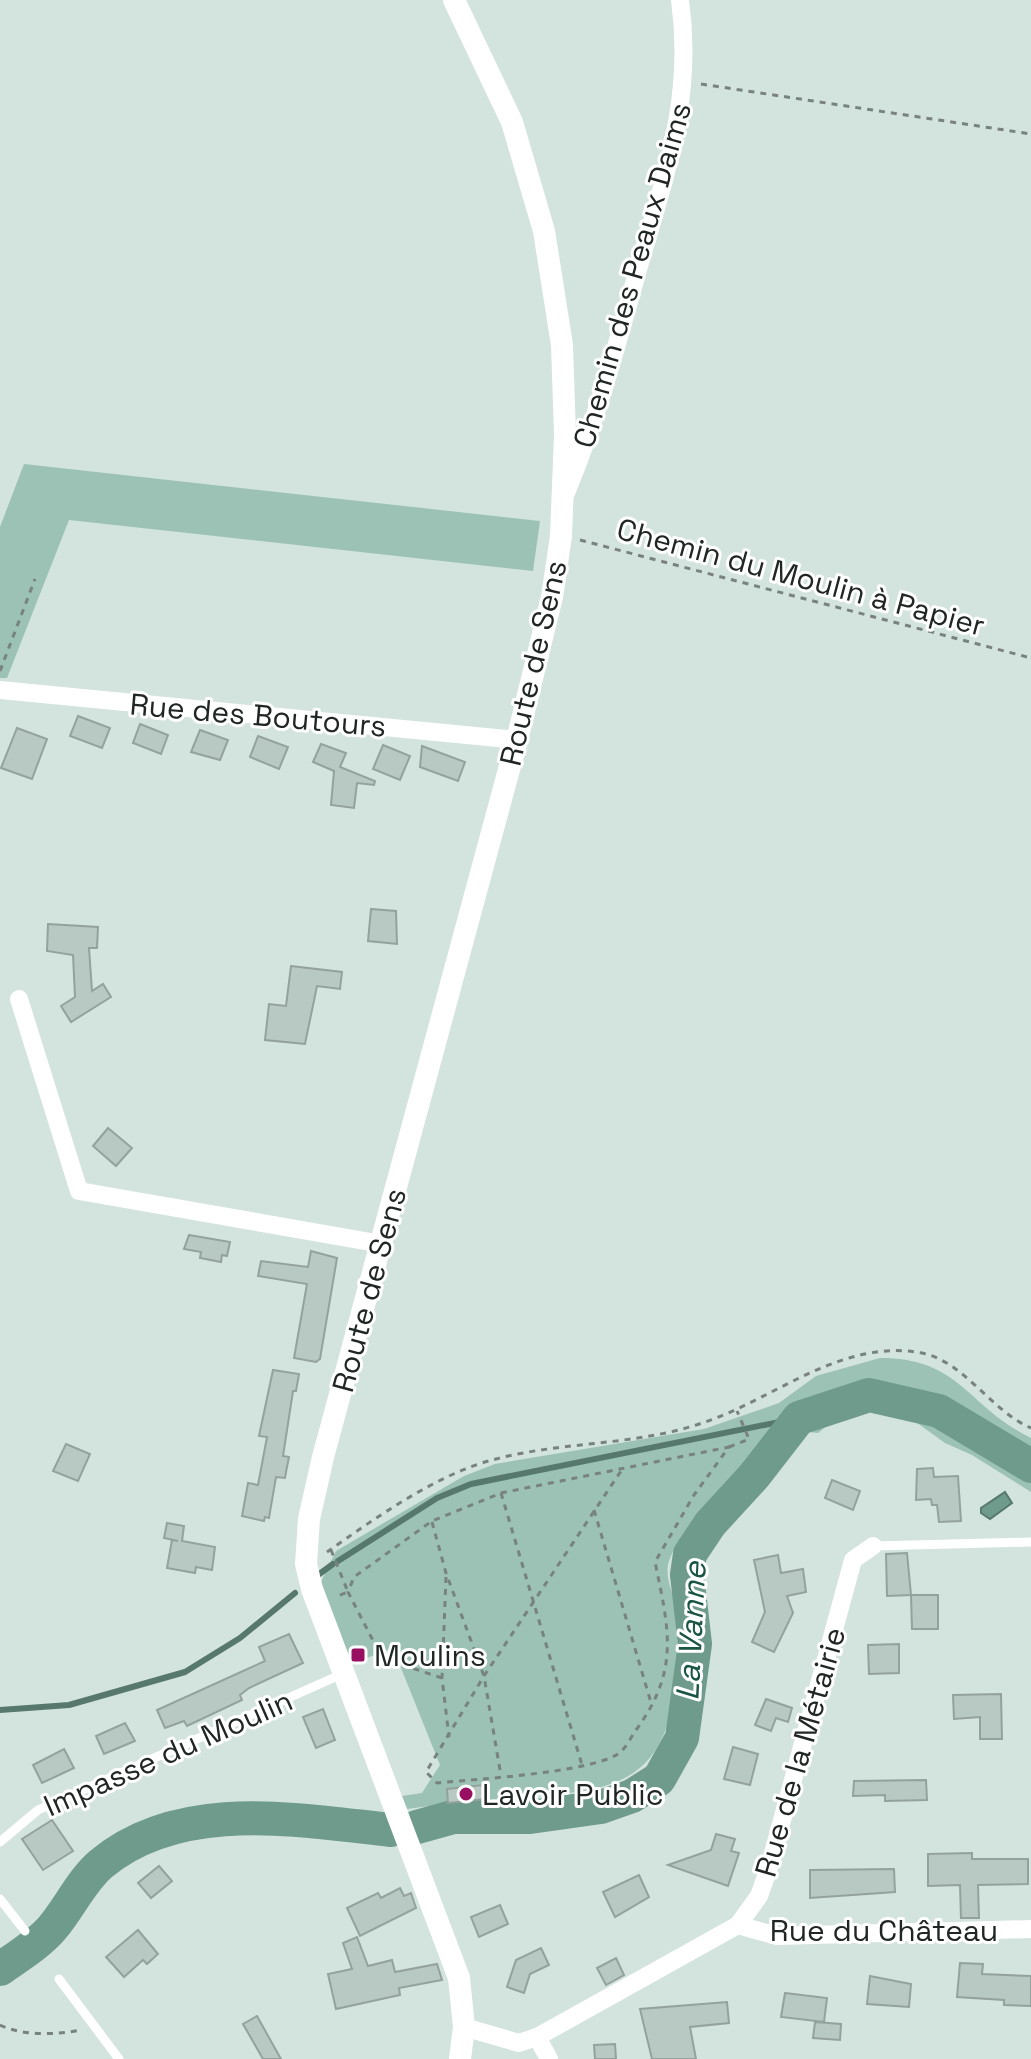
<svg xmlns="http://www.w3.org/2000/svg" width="1031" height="2059" font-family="'Space Grotesk',sans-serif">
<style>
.green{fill:#9bc2b4}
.water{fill:#6f9b8c;stroke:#57786d;stroke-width:2}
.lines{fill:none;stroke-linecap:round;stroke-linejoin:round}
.stream{stroke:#57786d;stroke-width:6}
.river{stroke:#6f9b8c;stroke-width:34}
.building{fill:#b8c8c2;stroke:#93a29c;stroke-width:2}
.path{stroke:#78837f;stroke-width:3;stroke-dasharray:6 6;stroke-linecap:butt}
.service{stroke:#fff;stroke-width:9}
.minor{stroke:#fff;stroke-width:18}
.tertiary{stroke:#fff;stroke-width:22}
.poi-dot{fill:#980e61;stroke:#fff;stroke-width:3}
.labels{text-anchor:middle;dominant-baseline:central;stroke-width:6;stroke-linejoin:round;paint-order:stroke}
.street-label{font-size:30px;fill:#202624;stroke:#fff}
.poi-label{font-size:30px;fill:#202624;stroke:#fff;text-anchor:start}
.water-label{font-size:32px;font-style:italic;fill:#195444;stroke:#fff}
</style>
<rect width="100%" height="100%" fill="#d3e3dd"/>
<g class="green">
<polygon points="24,464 540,521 533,571 69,520 7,678 0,678 0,527"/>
<path d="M880 1358C961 1358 967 1407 1031 1438V1492L972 1455 945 1443 913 1420 882 1412H861L829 1424 818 1433 777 1429C748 1462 683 1521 669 1561 663 1578 676 1598 678 1615 681 1629 680 1648 678 1663 670 1779 625 1791 522 1797 484 1800 445 1803 407 1809L402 1796 422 1793 440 1765 393 1648 351 1664 320 1584 336 1551 464 1476 495 1464 704 1429 779 1403 816 1376Z"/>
</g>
<polygon class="water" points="1005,1492 1012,1503 990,1519 981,1513 981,1508"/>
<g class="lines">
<g class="stream">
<polyline points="338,1561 437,1498 471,1484 799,1418"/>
<polyline points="318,1575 333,1564"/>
<polyline points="0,1710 69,1705 185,1672 240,1638 295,1593"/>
</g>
<g class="river">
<polyline points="417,1827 453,1817 530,1817 601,1807 632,1796 659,1779 682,1738 695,1644 687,1575 690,1554 710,1524 754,1476 799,1418 869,1395 939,1411 1031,1466"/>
<path d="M0 1969C17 1957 39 1944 53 1927 69 1908 82 1880 101 1864 180 1798 297 1820 391 1830"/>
</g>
</g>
<g class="building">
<polygon points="78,716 110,728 102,748 70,736"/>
<polygon points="140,724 168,735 161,754 133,743"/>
<polygon points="17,728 47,739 32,779 1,768"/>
<polygon points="200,730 228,740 220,760 191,752"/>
<polygon points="258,736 288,747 279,769 250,757"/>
<polygon points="321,744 346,753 340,767 375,781 374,785 357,783 354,808 331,805 334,771 313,762"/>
<polygon points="383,745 410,756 400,780 373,769"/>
<polygon points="422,746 465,762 458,781 420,767"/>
<polygon points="371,909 396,911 397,944 368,941"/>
<polygon points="48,924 98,927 97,948 89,948 92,991 103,984 111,997 71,1022 61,1006 75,997 73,955 47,951"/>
<polygon points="291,966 342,972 340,989 317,986 305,1044 265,1040 269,1004 286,1006"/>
<polygon points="108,1128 132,1148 116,1166 93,1146"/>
<polygon points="189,1235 230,1242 227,1256 222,1255 221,1262 200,1258 201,1252 184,1249"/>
<polygon points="311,1251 337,1258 320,1359 316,1362 294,1358 307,1284 258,1276 261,1261 308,1267"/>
<polygon points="273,1370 299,1374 296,1391 293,1391 283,1456 289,1457 286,1472 285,1478 276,1477 269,1518 265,1517 264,1521 242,1516 248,1483 258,1485 267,1437 259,1436"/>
<polygon points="66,1444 90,1454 78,1481 53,1471"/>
<polygon points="933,1468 934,1477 958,1476 961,1521 939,1522 937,1505 932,1505 931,1499 916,1500 917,1469"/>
<polygon points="832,1480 860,1491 853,1510 825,1498"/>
<polygon points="167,1523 184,1526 182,1541 215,1547 212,1570 196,1567 195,1573 167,1568 172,1540 178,1541 164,1538"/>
<polygon points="907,1553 911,1595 887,1596 886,1554"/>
<polygon points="778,1555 781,1573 803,1569 806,1592 787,1596 793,1613 774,1652 752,1642 765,1612 754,1560"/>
<polygon points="911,1595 938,1595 938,1629 912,1629"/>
<polygon points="289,1634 303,1663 249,1688 240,1695 242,1700 187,1726 184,1721 165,1728 157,1710 265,1661 259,1647"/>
<polygon points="899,1644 899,1673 869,1674 868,1645"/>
<polygon points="1001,1694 1002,1739 980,1739 980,1717 954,1719 953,1695"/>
<polygon points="766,1699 792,1708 788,1722 776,1718 771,1731 755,1725"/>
<polygon points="323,1709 335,1740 316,1748 303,1717"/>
<polygon points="125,1723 135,1741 104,1754 96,1736"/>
<polygon points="733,1747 758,1754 750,1785 724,1779"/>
<polygon points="64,1749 74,1768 42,1783 33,1765"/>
<polygon points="926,1780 927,1800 885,1801 885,1795 853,1796 854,1781"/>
<polygon points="483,1785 485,1799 448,1803 447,1789"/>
<polygon points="52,1820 73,1851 43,1870 22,1839"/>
<polygon points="716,1834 735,1839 731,1851 739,1853 728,1886 668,1865 711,1850"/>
<polygon points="972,1853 972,1859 1028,1859 1028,1884 978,1885 979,1918 961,1918 960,1885 928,1886 928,1854"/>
<polygon points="159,1866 172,1881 151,1898 138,1883"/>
<polygon points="894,1869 895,1892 810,1898 810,1870"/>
<polygon points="639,1875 649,1897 615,1917 603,1892"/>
<polygon points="400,1888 404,1896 411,1893 416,1908 360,1936 347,1908 378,1893 381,1898"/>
<polygon points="500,1905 508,1924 479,1937 471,1917"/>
<polygon points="138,1930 158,1954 147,1964 143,1960 124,1977 106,1957"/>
<polygon points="357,1937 368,1966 392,1960 395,1972 437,1964 442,1980 399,1988 400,1995 336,2009 328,1974 352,1969 343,1943"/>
<polygon points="541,1948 549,1965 530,1974 524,1993 507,1987 516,1960"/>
<polygon points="616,1958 624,1975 606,1985 597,1968"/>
<polygon points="960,1963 983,1964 982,1974 1031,1976 1031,2006 1004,2005 1004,2000 957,1997"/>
<polygon points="870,1976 911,1984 909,2007 867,2004"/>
<polygon points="785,1993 827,1998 824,2022 781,2017"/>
<polygon points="727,2002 729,2023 690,2027 696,2059 652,2059 640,2009"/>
<polygon points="257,2016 272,2043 281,2059 263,2059 243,2024"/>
<polygon points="815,2022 841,2024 840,2040 813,2038"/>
<polygon points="615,2044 616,2059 595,2059 594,2045"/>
</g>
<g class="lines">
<g class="path">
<polyline points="701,84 1031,134"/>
<polyline points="580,540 1031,658"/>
<polyline points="0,671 35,579"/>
<polyline points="729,1447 749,1439 737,1411"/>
<polyline points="501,1493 582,1765"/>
<polyline points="594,1510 652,1706"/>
<polyline points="432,1522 446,1573 484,1676 501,1776"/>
<polyline points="331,1550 348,1592 335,1597"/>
<path d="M327 1552C374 1519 438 1473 496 1459 564 1441 638 1446 705 1422 776 1398 842 1338 922 1353 965 1362 991 1411 1031 1428"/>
<polyline points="446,1577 442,1678 449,1737"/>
<path d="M442 1678 382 1658 348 1592 354 1577 432 1521 501 1493 729 1447 694 1495 655 1562C669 1630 680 1670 636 1730 631 1737 625 1750 618 1754 587 1773 477 1779 437 1783L426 1772 484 1676 621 1471"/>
<path d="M0 2025C22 2036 57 2035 80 2030"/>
</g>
<g class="service">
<polyline points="873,1546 1031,1542"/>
<polyline points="0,1842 38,1810 342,1674"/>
<polyline points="0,1899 25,1931"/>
<polyline points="59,1979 119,2059"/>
</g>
<g class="minor">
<path d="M566 493C596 421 616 348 637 273 664 178 694 101 680 0"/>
<polyline points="0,690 517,740"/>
<polyline points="19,999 79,1191 382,1244"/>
<polyline points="738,1925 777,1936 1031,1929"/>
<polyline points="464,2027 519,2043 537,2037 738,1925 759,1896 769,1868 853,1560 873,1546"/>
<polyline points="537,2037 549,2059"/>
</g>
<polyline class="tertiary" points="454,0 512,122 544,231 562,345 565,435 561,536 552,597 517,740 323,1457 309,1519 306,1564 312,1589 459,1978 464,2027 460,2059"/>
</g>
<g class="poi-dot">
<rect x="350" y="1647" width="16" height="16" rx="4"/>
<circle cx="466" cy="1794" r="8"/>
</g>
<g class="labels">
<g class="street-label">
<text transform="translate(632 275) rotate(-74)">Chemin des Peaux Daims</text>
<text transform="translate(801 577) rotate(15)">Chemin du Moulin à Papier</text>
<text transform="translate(533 663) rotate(-77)">Route de Sens</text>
<text transform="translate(258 715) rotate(5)">Rue des Boutours</text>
<text transform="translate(369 1290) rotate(-75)">Route de Sens</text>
<text transform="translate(800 1752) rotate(-74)">Rue de la Métairie</text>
<text transform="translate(168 1753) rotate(-24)">Impasse du Moulin</text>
<text x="884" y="1930">Rue du Château</text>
</g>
<g class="poi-label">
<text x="374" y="1655">Moulins</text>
<text x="482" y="1794">Lavoir Public</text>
</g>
<g class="water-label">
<text transform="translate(691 1631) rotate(-87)">La Vanne</text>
</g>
</g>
</svg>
